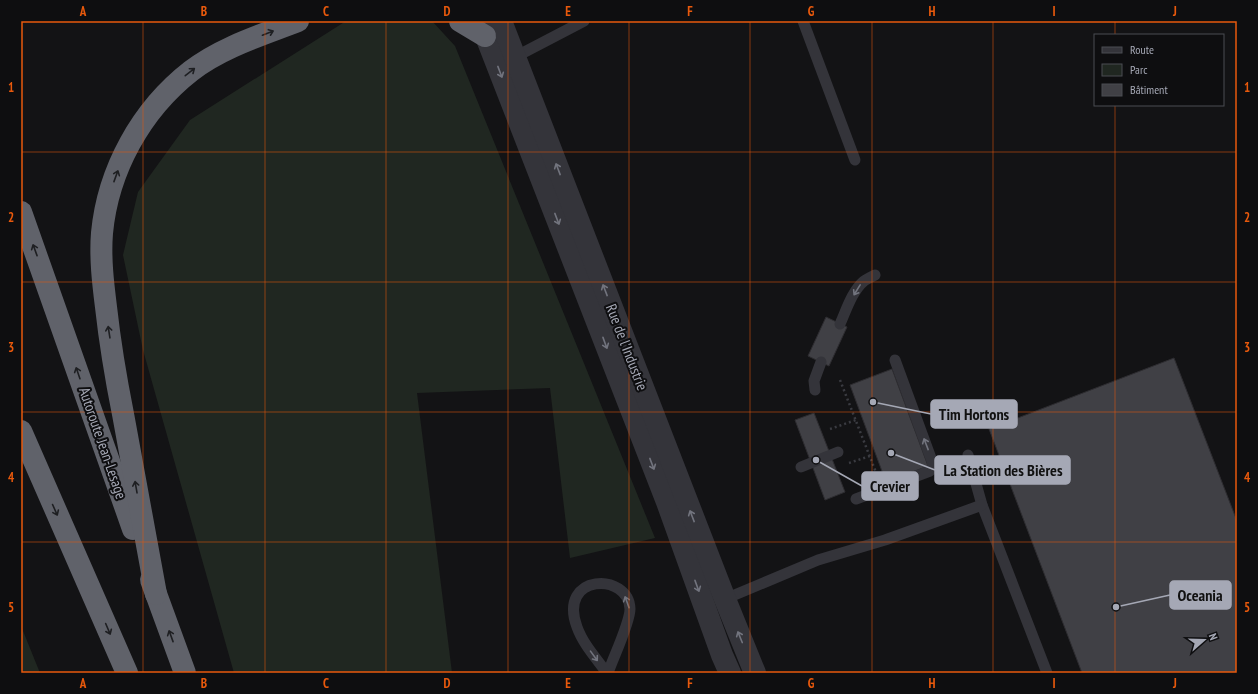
<svg xmlns="http://www.w3.org/2000/svg" width="1258" height="694" font-family="'PT Sans Narrow',sans-serif">
<style>
.green{fill:#202721}
.building{fill:#404045;stroke:#2e2d31}
.lines{fill:none;stroke-linecap:round;stroke-linejoin:round}
.path{stroke:#3a3b41;stroke-width:2.5;stroke-dasharray:2 3;stroke-linecap:butt}
.service{stroke:#34343a;stroke-width:11}
.tertiary{stroke:#34343a;stroke-width:22}
.motorway{stroke:#60626a;stroke-width:22}
.oneway{stroke:#1e1f22}
.oneway2{stroke:#72747e}
.grid{fill:none;stroke:#e8590c;stroke-width:1;stroke-opacity:0.55}
.labels{text-anchor:middle;dominant-baseline:central;stroke-width:4;stroke-linejoin:round;paint-order:stroke}
.street-label{font-size:15px;fill:#a5a8b5;stroke:#0e0e10}
.leader{fill:none;stroke:#a5a8b5;stroke-width:1.5}
.callout-dot{fill:#a5a8b5;stroke:#0e0e10;stroke-width:1.5}
.callout{fill:#a5a8b5;stroke:#a5a8b5;stroke-width:1.5}
.callout-label{font-size:16px;text-anchor:middle;font-weight:bold;fill:#111}
.neatline{fill:none;stroke:#e8590c;stroke-width:1.5}
.grid-label{font-size:13px;text-anchor:middle;font-weight:bold;fill:#e8590c}
</style>
<rect width="100%" height="100%" fill="#131315"/>
<g class="green">
<polygon points="346,21 432,21 455,46 655,538 570,558 550,388 417,393 452,673 234,673 143,350 123,255 138,192 190,120"/>
<polygon points="21,626 40,673 21,673"/>
</g>
<g class="building">
<polygon points="826,317 847,327 829,366 808,356"/>
<polygon points="1174,358 1237,521 1237,673 1082,673 989,429"/>
<polygon points="892,369 928,466 886,482 850,385"/>
<polygon points="814,413 845,492 825,500 795,420"/>
</g>
<g class="lines">
<g class="path">
<polyline points="840,380 877,475"/>
<polyline points="830,429 856,420"/>
<polyline points="849,463 870,456"/>
</g>
<g class="service">
<polyline points="803,21 855,160"/>
<polyline points="515,57 584,21"/>
<path d="M840 324C846 311 852 291 864 281 867 279 871 277 875 275"/>
<polyline points="815,390 814,381 821,362"/>
<polyline points="968,455 982,505 1047,673"/>
<polyline points="801,467 838,452"/>
<polyline points="856,499 930,471 933,467 932,461 895,360"/>
<polyline points="725,599 818,560 885,540 982,505"/>
<path d="M607 673C596 658 583 644 577 627 557 573 629 572 630 609 630 623 613 658 608 673"/>
</g>
<g class="tertiary">
<polyline points="480,21 667,502 722,655 730,673"/>
<polyline points="501,21 725,599 755,673"/>
</g>
<g class="motorway">
<polyline points="460,21 485,36"/>
<polyline points="21,212 133,529"/>
<polyline points="21,431 127,673"/>
<polyline points="151,580 185,673"/>
<path d="M156 594C145 534 134 474 123 414 116 379 110 343 106 307 103 283 100 258 102 233 108 170 141 110 191 71 222 47 262 35 298 21"/>
</g>
</g>
<defs><path id="oneway-shaft" d="M-6 0H5M1.5-3L5.5 0L1.5 3" fill="none" stroke-width="1.6" stroke-linecap="round" stroke-linejoin="round"/></defs>
<g class="oneway">
<use href="#oneway-shaft" transform="translate(268 33) rotate(-21)"/>
<use href="#oneway-shaft" transform="translate(190 72) rotate(-38)"/>
<use href="#oneway-shaft" transform="translate(116 176) rotate(-70)"/>
<use href="#oneway-shaft" transform="translate(35 250) rotate(-110)"/>
<use href="#oneway-shaft" transform="translate(109 332) rotate(-99)"/>
<use href="#oneway-shaft" transform="translate(78 373) rotate(-109)"/>
<use href="#oneway-shaft" transform="translate(136 487) rotate(-100)"/>
<use href="#oneway-shaft" transform="translate(55 510) rotate(66)"/>
<use href="#oneway-shaft" transform="translate(108 629) rotate(67)"/>
<use href="#oneway-shaft" transform="translate(171 636) rotate(-110)"/>
</g>
<g class="oneway2">
<use href="#oneway-shaft" transform="translate(500 72) rotate(69)"/>
<use href="#oneway-shaft" transform="translate(558 169) rotate(-111)"/>
<use href="#oneway-shaft" transform="translate(557 219) rotate(69)"/>
<use href="#oneway-shaft" transform="translate(605 290) rotate(-111)"/>
<use href="#oneway-shaft" transform="translate(857 290) rotate(122)"/>
<use href="#oneway-shaft" transform="translate(605 343) rotate(70)"/>
<use href="#oneway-shaft" transform="translate(926 444) rotate(-111)"/>
<use href="#oneway-shaft" transform="translate(652 464) rotate(69)"/>
<use href="#oneway-shaft" transform="translate(692 516) rotate(-111)"/>
<use href="#oneway-shaft" transform="translate(697 586) rotate(70)"/>
<use href="#oneway-shaft" transform="translate(627 602) rotate(-110)"/>
<use href="#oneway-shaft" transform="translate(740 637) rotate(-112)"/>
<use href="#oneway-shaft" transform="translate(594 656) rotate(54)"/>
</g>
<path class="grid" d="M143 21V673M265 21V673M386 21V673M508 21V673M629 21V673M750 21V673M872 21V673M993 21V673M1115 21V35M1115 105V673M21 152H1237M21 282H1237M21 412H1237M21 542H1237"/>
<g class="labels">
<g class="street-label">
<text transform="translate(627 347) rotate(69)">Rue de l'Industrie</text>
<text transform="translate(103 443) rotate(71)">Autoroute Jean-Lesage</text>
</g>
</g>
<path class="leader" d="M873 402L931 414M891 453L935 470M816 460L862 486M1116 607L1170 595"/>
<g class="callout-dot">
<circle cx="873" cy="402" r="4"/>
<circle cx="891" cy="453" r="4"/>
<circle cx="816" cy="460" r="4"/>
<circle cx="1116" cy="607" r="4"/>
</g>
<g class="callout">
<rect x="931" y="400" width="86" height="28" rx="4"/>
<rect x="935" y="456" width="135" height="28" rx="4"/>
<rect x="862" y="472" width="56" height="28" rx="4"/>
<rect x="1170" y="581" width="61" height="28" rx="4"/>
</g>
<g class="callout-label">
<text x="974" y="420">Tim Hortons</text>
<text x="1003" y="476">La Station des Bières</text>
<text x="890" y="492">Crevier</text>
<text x="1200" y="601">Oceania</text>
</g>
<rect width="1258" height="694" fill="none" stroke="#0e0e10" stroke-width="44"/>
<rect x="1094" y="34" width="130" height="72" fill="#0e0e10" stroke="#4a4c52"/>
<rect x="1102" y="47" width="20" height="6" fill="#34343a" stroke="#4a4c52"/>
<text x="1130" y="54" font-size="12" fill="#a5a8b5">Route</text>
<rect x="1102" y="64" width="20" height="12" fill="#202721" stroke="#4a4c52"/>
<text x="1130" y="74" font-size="12" fill="#a5a8b5">Parc</text>
<rect x="1102" y="84" width="20" height="12" fill="#404045" stroke="#4a4c52"/>
<text x="1130" y="94" font-size="12" fill="#a5a8b5">Bâtiment</text>
<g transform="translate(1204 640) rotate(70)" stroke="#0e0e10" stroke-width="3" paint-order="stroke">
<path d="M0-3L7 15L0 10L-7 15Z" fill="#a5a8b5"/>
<text y="-6" font-size="11" font-weight="bold" text-anchor="middle" fill="#a5a8b5">N</text>
</g>
<rect x="22" y="22" width="1214" height="650" class="neatline"/>
<g class="grid-label">
<text x="83" y="16">A</text>
<text x="204" y="16">B</text>
<text x="326" y="16">C</text>
<text x="447" y="16">D</text>
<text x="568" y="16">E</text>
<text x="690" y="16">F</text>
<text x="811" y="16">G</text>
<text x="932" y="16">H</text>
<text x="1054" y="16">I</text>
<text x="1175" y="16">J</text>
<text x="11" y="92">1</text>
<text x="1247" y="92">1</text>
<text x="11" y="222">2</text>
<text x="1247" y="222">2</text>
<text x="11" y="352">3</text>
<text x="1247" y="352">3</text>
<text x="11" y="482">4</text>
<text x="1247" y="482">4</text>
<text x="11" y="612">5</text>
<text x="1247" y="612">5</text>
<text x="83" y="688">A</text>
<text x="204" y="688">B</text>
<text x="326" y="688">C</text>
<text x="447" y="688">D</text>
<text x="568" y="688">E</text>
<text x="690" y="688">F</text>
<text x="811" y="688">G</text>
<text x="932" y="688">H</text>
<text x="1054" y="688">I</text>
<text x="1175" y="688">J</text>
</g>
</svg>
